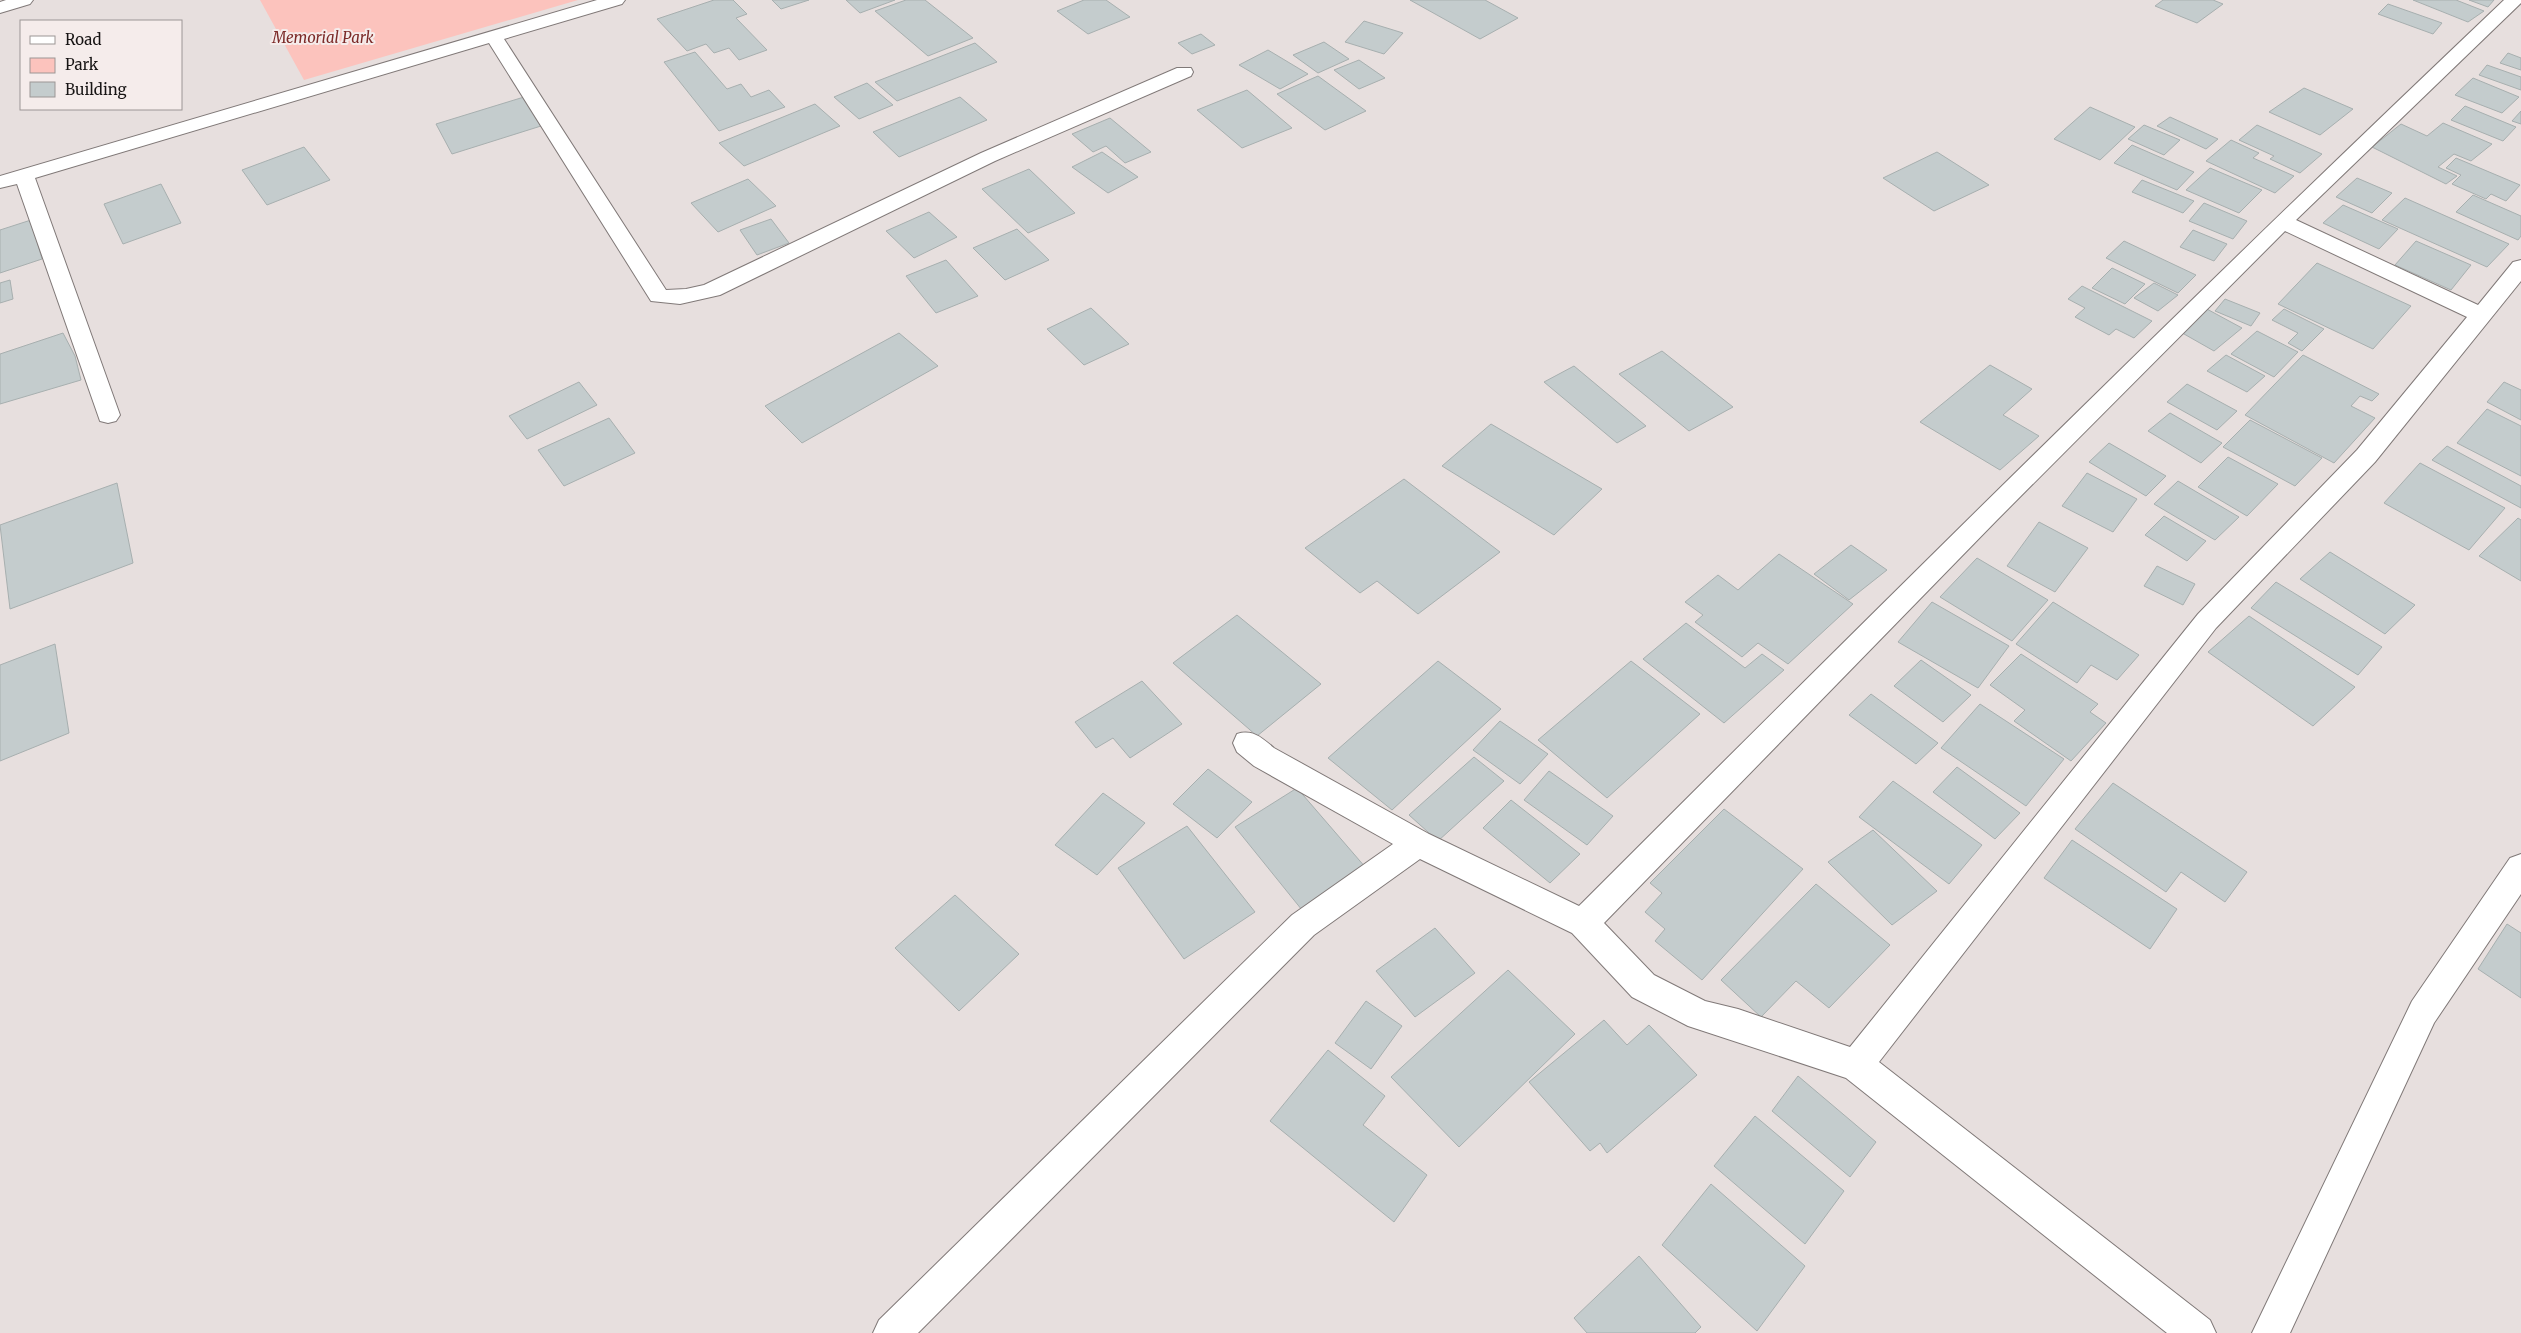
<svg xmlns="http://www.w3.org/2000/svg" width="2521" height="1333" font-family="Merriweather,serif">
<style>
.green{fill:#fcc3bd}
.building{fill:#c4cccd;stroke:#a7afaf}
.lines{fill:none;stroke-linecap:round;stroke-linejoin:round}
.service-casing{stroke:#807978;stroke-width:2}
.minor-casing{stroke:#807978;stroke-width:2}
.service{fill:#fff;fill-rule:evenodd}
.minor{fill:#fff;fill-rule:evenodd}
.labels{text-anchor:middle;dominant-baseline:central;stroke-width:4;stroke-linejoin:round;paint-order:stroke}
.far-park-label{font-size:15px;font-style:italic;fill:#7c2a28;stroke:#f5eceb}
</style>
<rect width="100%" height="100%" fill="#e7dfde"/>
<polygon class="green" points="260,0 578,0 304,80"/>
<g class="building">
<polygon points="714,0 733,0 747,14 736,18 767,50 739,60 729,48 714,53 706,44 687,51 657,19"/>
<polygon points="772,0 809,0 781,9"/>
<polygon points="846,0 895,0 860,13"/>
<polygon points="906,0 925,0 973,38 928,56 875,11"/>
<polygon points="1084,0 1106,0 1130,17 1088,34 1057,11"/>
<polygon points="1410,0 1485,0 1518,18 1480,39"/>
<polygon points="2163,0 2213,0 2223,4 2197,23 2155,6"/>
<polygon points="2413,0 2456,0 2484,11 2468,22"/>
<polygon points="2469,0 2494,0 2488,7"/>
<polygon points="2388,4 2442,23 2433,34 2378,14"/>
<polygon points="1364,21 1403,33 1384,54 1345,42"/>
<polygon points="1201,34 1215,45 1192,54 1178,43"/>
<polygon points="1324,42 1349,59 1318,73 1293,55"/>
<polygon points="975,43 997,62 897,101 875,82"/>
<polygon points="1268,50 1308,74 1280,89 1239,65"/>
<polygon points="695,52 727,89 741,84 751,97 769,90 785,107 719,131 664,62"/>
<polygon points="2508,53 2521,58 2521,70 2500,63"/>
<polygon points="1359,60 1385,78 1359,89 1334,70"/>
<polygon points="2487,65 2521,77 2521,90 2479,75"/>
<polygon points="1318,76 1366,111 1325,130 1277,94"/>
<polygon points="2473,78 2519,97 2502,113 2455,95"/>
<polygon points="867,83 893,105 859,119 834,97"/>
<polygon points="2304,88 2353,109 2320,135 2269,112"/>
<polygon points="1247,90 1292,128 1242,148 1197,110"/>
<polygon points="524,97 541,126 452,154 436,124"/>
<polygon points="960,97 987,120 899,157 873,132"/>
<polygon points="815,104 840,126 744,166 719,143"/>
<polygon points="2465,106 2516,127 2503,141 2451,120"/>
<polygon points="2090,107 2135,127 2100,160 2054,139"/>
<polygon points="2521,111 2521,124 2512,121"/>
<polygon points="2170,117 2218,139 2206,149 2157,126"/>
<polygon points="1110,118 1151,152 1125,163 1106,146 1093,152 1072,134"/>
<polygon points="2443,123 2492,144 2471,161 2454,154 2438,167 2457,176 2446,184 2372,147 2401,124 2427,136"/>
<polygon points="2144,125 2180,140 2164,155 2128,139"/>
<polygon points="2257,125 2322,154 2300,173 2270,159 2274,156 2239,140"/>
<polygon points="2231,140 2259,153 2253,158 2294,176 2275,193 2206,161"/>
<polygon points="2132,145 2194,172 2177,190 2114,163"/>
<polygon points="304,147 330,180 267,205 242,170"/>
<polygon points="1102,152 1138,177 1108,193 1072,167"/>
<polygon points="1937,152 1989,185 1934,211 1883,178"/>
<polygon points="2456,158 2520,185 2506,201 2491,194 2486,199 2452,184 2461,175 2446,168"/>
<polygon points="2210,168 2262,190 2239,213 2186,190"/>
<polygon points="1029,169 1075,213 1028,233 982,189"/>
<polygon points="2357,178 2392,193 2372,213 2336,197"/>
<polygon points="748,179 776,206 718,232 691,203"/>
<polygon points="2142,180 2194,201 2183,213 2132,192"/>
<polygon points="161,184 181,223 123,244 104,204"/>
<polygon points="2473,195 2521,216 2521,236 2518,240 2456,212"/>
<polygon points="2405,198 2509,244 2487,267 2382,220"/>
<polygon points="2204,203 2247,221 2233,239 2189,221"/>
<polygon points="2343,205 2398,229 2379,249 2323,223"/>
<polygon points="929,212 957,237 914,258 886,231"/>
<polygon points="771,219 789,243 757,255 740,230"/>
<polygon points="31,220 42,259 0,273 0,230"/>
<polygon points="1017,229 1049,260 1005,280 973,248"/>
<polygon points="2193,230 2227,244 2214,261 2180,247"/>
<polygon points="2124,241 2196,275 2178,293 2106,258"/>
<polygon points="2416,241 2471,265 2451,290 2395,265"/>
<polygon points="946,260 978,296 936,313 906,276"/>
<polygon points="2317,263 2411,306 2373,349 2278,304"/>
<polygon points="2112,268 2145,284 2125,304 2092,288"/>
<polygon points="10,280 13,299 0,303 0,283"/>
<polygon points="2154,283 2178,295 2158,311 2134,298"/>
<polygon points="2082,286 2152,321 2134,338 2116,329 2109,335 2075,317 2085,308 2068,299"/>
<polygon points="2225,299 2260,313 2251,326 2215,311"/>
<polygon points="1091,308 1129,344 1084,365 1047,329"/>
<polygon points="2205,308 2242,328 2214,351 2177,330"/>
<polygon points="2284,309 2324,329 2302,351 2288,343 2298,333 2272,320"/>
<polygon points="2257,331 2298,352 2274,377 2231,354"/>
<polygon points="63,333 75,356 81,380 0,404 0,354"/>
<polygon points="899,333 938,366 802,443 765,406"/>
<polygon points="1662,351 1733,407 1689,431 1619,374"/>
<polygon points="2226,355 2265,376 2247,392 2207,371"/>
<polygon points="2303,355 2379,394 2372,401 2360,396 2351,406 2375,418 2334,463 2245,415"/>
<polygon points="1990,365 2032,389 2003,415 2039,436 2000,470 1920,422"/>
<polygon points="1574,366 1646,426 1617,443 1544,382"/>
<polygon points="579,382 597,405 527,439 509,416"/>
<polygon points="2504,382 2521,390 2521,420 2487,402"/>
<polygon points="2187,384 2237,411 2217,430 2167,402"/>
<polygon points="2487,409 2521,426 2521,476 2457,443"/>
<polygon points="2170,413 2222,443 2201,463 2148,431"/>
<polygon points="609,418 635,453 564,486 538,450"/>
<polygon points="2250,420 2322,458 2295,486 2223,447"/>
<polygon points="1491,424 1602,489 1554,535 1442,466"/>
<polygon points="2109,443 2166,476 2146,496 2089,462"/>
<polygon points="2447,446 2521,486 2521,508 2432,460"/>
<polygon points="2228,457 2278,484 2247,516 2198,487"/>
<polygon points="2420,463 2505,508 2469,550 2384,503"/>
<polygon points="2087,473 2137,499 2113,532 2062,506"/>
<polygon points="1404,479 1500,552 1418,614 1377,581 1360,593 1305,548"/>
<polygon points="2178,481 2239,517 2215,540 2154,504"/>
<polygon points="117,483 133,563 10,609 0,525"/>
<polygon points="2164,516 2206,541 2187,561 2145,535"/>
<polygon points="2518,518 2521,520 2521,581 2479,556"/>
<polygon points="2039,522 2088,548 2055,592 2007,566"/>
<polygon points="1851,545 1887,570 1849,600 1814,574"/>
<polygon points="2330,552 2415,605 2385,634 2300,579"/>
<polygon points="1779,554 1853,604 1788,664 1758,643 1742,657 1695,622 1703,615 1685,602 1718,575 1738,590"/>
<polygon points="1977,558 2048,600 2012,641 1940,597"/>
<polygon points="2157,566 2195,584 2183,605 2144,586"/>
<polygon points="2276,582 2382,647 2358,675 2251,608"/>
<polygon points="1932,602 2009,646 1978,688 1898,642"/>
<polygon points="2053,602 2139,655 2117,680 2091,665 2077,683 2016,644"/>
<polygon points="1237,615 1321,684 1257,736 1173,663"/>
<polygon points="2249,616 2355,687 2313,726 2208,652"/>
<polygon points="1686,623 1745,668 1762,654 1784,670 1724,723 1643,659"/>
<polygon points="55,644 69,733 0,761 0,665"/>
<polygon points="2021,654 2098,704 2090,712 2106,723 2071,761 2014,721 2025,710 1990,685"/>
<polygon points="1921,660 1971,695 1943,722 1894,686"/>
<polygon points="1438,661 1501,709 1392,810 1328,758"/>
<polygon points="1631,661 1700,714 1607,798 1538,740"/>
<polygon points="1142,681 1182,724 1130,758 1113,738 1096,748 1075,722"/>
<polygon points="1871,694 1938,743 1916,764 1849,715"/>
<polygon points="1980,704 2064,759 2026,806 1941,748"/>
<polygon points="1500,721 1548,754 1520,784 1473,750"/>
<polygon points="1474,757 1504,781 1438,841 1409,815"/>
<polygon points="1957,767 2020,813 1995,839 1933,792"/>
<polygon points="1208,769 1252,802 1217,838 1173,804"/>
<polygon points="1549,771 1613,816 1587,845 1524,800"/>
<polygon points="1893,781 1982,845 1949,884 1859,817"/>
<polygon points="2113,783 2247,872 2225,902 2181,872 2166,892 2075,829"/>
<polygon points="1297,788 1366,868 1302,910 1235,827"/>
<polygon points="1103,793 1145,823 1097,875 1055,845"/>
<polygon points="1511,800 1580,854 1550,883 1483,828"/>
<polygon points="1724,809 1803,869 1702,980 1655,941 1665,929 1645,912 1662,893 1650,883"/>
<polygon points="1187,826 1255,912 1184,959 1118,868"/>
<polygon points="1873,830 1937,891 1892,925 1828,862"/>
<polygon points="2072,840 2177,909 2150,949 2044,878"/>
<polygon points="1816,884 1890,945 1829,1008 1796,981 1761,1017 1721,980"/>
<polygon points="955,895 1019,954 959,1011 895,948"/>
<polygon points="2507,924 2521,933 2521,998 2478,969"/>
<polygon points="1435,928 1475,973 1415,1017 1376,971"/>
<polygon points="1508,970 1575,1034 1459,1147 1391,1077"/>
<polygon points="1366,1001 1402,1026 1371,1069 1335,1043"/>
<polygon points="1604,1020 1627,1045 1649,1025 1697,1075 1607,1153 1600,1143 1590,1151 1529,1082"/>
<polygon points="1328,1050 1385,1096 1363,1125 1427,1175 1394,1222 1270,1121"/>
<polygon points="1798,1076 1876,1142 1850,1177 1772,1111"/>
<polygon points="1755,1116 1844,1191 1805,1244 1714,1166"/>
<polygon points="1711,1184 1805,1266 1757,1331 1662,1245"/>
<polygon points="1639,1256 1701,1327 1695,1333 1587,1333 1574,1318"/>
</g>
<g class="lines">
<defs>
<polygon id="service" points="6,0 33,0 30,4 0,13 0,2"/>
<g id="minor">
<polygon points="597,0 625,0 622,4 504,39 666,290 686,289 704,285 981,153 1177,68 1191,68 1193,72 1191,76 995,161 720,295 680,304 651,301 489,43 35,178 120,415 116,421 108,423 100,421 17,184 0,188 0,176"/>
<path d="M2504 0H2521V3L2296 220 2478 305 2513 262 2521 260V281L2375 462 2216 628 1879 1062 2210 1320 2216 1333H2167L1846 1078 1688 1026 1632 997 1572 933 1420 859 1314 935 918 1333H873L879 1320 1292 915 1393 844 1254 766 1237 752 1233 743 1237 734C1253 729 1262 738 1274 748L1429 834 1579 906C1884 601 2191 297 2504 0ZM2285 231 2467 317 2357 450 2198 614 1850 1047 1738 1009 1705 1001 1654 975 1604 923 1996 521Z"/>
<polygon points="2521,854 2521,894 2434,1023 2290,1333 2252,1333 2412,1001 2510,858"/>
</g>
</defs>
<use href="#service" class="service-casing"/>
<use href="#minor" class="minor-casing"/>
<use href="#service" class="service"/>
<use href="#minor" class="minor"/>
</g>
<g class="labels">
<g class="far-park-label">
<text x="323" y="37">Memorial Park</text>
</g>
</g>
<rect x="20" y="20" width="162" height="90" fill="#f5eceb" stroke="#9c9695"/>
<rect x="30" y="36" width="25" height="8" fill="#ffffff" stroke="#9c9695"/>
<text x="65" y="45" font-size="15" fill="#171414">Road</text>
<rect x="30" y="58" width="25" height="15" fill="#fcc3bd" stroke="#9c9695"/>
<text x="65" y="70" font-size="15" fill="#171414">Park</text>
<rect x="30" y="82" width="25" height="15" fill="#c4cccd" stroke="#9c9695"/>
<text x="65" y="95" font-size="15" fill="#171414">Building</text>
</svg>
